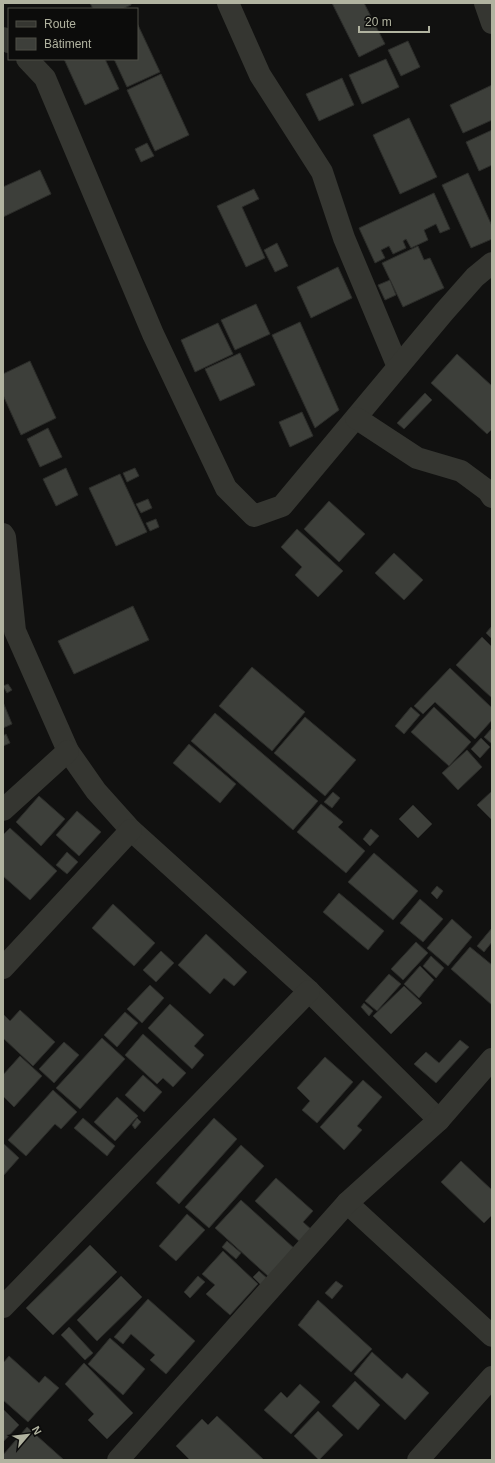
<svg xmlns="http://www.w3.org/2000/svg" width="495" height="1463" font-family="Arial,sans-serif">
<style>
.building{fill:#3d3f3a;stroke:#2c2d2a}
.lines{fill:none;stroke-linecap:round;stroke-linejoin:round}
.street{stroke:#353631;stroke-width:22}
</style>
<rect width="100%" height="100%" fill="#111110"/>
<g class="building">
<polygon points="90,3 131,3 131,5 122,9 93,9"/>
<polygon points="332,3 364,3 385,44 359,57"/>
<polygon points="137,23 160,72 127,87 114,59 137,59"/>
<polygon points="408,41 420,67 401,76 388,50"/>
<polygon points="64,59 105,59 119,89 85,105"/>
<polygon points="386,59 399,87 362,104 349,75"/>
<polygon points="161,74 189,135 155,151 127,90"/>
<polygon points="342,78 354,105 319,121 306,94"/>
<polygon points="492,85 492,120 463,133 450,105"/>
<polygon points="409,118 437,177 400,194 373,135"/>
<polygon points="492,130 492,165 479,171 466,142"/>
<polygon points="147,143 154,156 141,162 135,149"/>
<polygon points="40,170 51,194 3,217 3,187"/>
<polygon points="468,173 492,226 492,239 471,248 442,185"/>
<polygon points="254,189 259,199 242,207 265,258 246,267 217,206"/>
<polygon points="434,193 450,229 440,233 436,224 424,230 428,240 411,248 406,239 403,241 406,248 393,254 389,246 381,250 385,258 375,263 359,228"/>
<polygon points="277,243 288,266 275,272 264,250"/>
<polygon points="418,246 424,260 430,258 444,288 403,307 382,263"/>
<polygon points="338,267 352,298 311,318 297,287"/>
<polygon points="390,280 396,295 385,300 378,285"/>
<polygon points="256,304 270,334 235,350 221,320"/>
<polygon points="300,322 339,410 315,428 272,335"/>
<polygon points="218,323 233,354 195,372 181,340"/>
<polygon points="240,353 255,385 220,401 205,369"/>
<polygon points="457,354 492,386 492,429 487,434 431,383"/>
<polygon points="30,361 56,418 21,435 3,395 3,374"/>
<polygon points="425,393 432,400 404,429 397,423"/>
<polygon points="302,412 313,436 290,447 279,422"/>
<polygon points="48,428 62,457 40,467 27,439"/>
<polygon points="66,468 78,495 56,506 43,479"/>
<polygon points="135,468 139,476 127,482 123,473"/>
<polygon points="120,474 147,532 116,546 89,488"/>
<polygon points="148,499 152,508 141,513 136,504"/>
<polygon points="329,501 365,534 339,562 304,529"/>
<polygon points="156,519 159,527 150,531 146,523"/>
<polygon points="297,529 343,571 318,597 295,575 302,567 281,547"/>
<polygon points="394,553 423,580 404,600 375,573"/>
<polygon points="133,606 149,640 74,674 58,641"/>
<polygon points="492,626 492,639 486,633"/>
<polygon points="482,637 492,647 492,698 456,665"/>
<polygon points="252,667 305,712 272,751 219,706"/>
<polygon points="450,668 492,708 492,720 475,739 435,702 423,714 414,706"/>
<polygon points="8,684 12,690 7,693 3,686"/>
<polygon points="3,702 12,724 3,728"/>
<polygon points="411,707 420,715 404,734 395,726"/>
<polygon points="434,707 471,742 449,766 411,732"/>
<polygon points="215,713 318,801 293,830 191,741"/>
<polygon points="305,717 356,760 325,796 274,753"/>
<polygon points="492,728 492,744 484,737"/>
<polygon points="6,734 10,743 3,746 3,736"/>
<polygon points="481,738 490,747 480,758 471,749"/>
<polygon points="189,744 236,784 220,803 173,763"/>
<polygon points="467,750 482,767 458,790 442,773"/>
<polygon points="492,791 492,820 477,805"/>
<polygon points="333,792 340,798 332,808 324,802"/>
<polygon points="39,796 65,819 41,846 16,822"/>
<polygon points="321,804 343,822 338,827 365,851 346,873 297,832"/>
<polygon points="413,805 432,824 418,838 399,819"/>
<polygon points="77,811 101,832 79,856 56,835"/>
<polygon points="10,828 57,871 30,900 3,876 3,835"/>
<polygon points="371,829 379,836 370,846 363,839"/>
<polygon points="67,852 78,862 67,874 56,865"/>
<polygon points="374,853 418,891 393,920 348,882"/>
<polygon points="437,886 443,891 437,899 431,893"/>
<polygon points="339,893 384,931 368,950 323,912"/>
<polygon points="420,899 443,919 423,942 400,923"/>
<polygon points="113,904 155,943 134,966 92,928"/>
<polygon points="452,919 472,937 448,966 427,948"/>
<polygon points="492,928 492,942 484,952 477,946"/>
<polygon points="206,934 247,972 234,986 224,978 210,994 178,965"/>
<polygon points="416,942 428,953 403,980 391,969"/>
<polygon points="470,947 492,965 492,1005 451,969"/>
<polygon points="161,951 174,963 156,982 143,970"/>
<polygon points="431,956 444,968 436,978 423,966"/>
<polygon points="420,966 434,980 419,998 404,984"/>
<polygon points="389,974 401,984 377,1011 365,1001"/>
<polygon points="150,985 164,998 142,1023 127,1009"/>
<polygon points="404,986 422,1003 391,1034 373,1016"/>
<polygon points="364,1003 373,1011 369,1016 361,1007"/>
<polygon points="170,1004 204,1035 194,1046 204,1055 192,1069 148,1028"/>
<polygon points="20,1010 55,1042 33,1066 3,1038 3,1017 4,1015 10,1021"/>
<polygon points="125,1012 138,1023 117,1047 104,1035"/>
<polygon points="143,1034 186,1073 173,1087 163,1078 157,1084 125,1055"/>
<polygon points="102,1038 125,1059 80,1109 56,1088"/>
<polygon points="460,1040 469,1047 436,1083 414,1064 426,1052 439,1063"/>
<polygon points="64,1042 79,1055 54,1083 39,1069"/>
<polygon points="20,1056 42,1076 14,1107 3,1096 3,1075"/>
<polygon points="325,1057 353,1082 317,1123 302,1110 310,1101 297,1088"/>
<polygon points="143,1075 162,1092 144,1112 125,1095"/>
<polygon points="363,1080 382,1097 357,1126 362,1130 344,1150 320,1127"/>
<polygon points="53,1090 77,1112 61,1129 55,1124 26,1156 8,1140"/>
<polygon points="117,1097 138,1116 115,1141 94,1122"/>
<polygon points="83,1118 115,1146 107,1156 74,1128"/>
<polygon points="137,1118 141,1122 135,1129 132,1125"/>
<polygon points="214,1118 237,1139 179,1204 156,1183"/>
<polygon points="3,1143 19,1158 3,1176"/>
<polygon points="241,1145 264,1166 209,1228 185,1207"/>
<polygon points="461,1161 492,1190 492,1215 484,1223 441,1182"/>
<polygon points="276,1178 313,1211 303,1222 313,1231 301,1243 255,1201"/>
<polygon points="241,1200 295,1249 269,1277 215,1228"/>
<polygon points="187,1214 205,1230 176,1261 159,1246"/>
<polygon points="227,1241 241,1253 236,1259 222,1247"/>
<polygon points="90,1245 117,1272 53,1335 26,1308"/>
<polygon points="223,1251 258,1284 230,1315 206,1294 215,1285 202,1274"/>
<polygon points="259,1271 269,1280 263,1287 253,1277"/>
<polygon points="121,1276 142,1297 97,1341 77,1320"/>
<polygon points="198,1276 205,1282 190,1298 184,1292"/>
<polygon points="336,1281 343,1286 332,1299 325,1293"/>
<polygon points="148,1299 195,1341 166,1374 150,1360 155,1355 131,1334 123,1344 114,1337"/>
<polygon points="318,1300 372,1349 351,1372 298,1325"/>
<polygon points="69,1327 93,1353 85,1360 61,1335"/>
<polygon points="110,1338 145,1369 123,1395 88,1364"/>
<polygon points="372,1352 402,1379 407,1373 429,1393 405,1420 354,1374"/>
<polygon points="9,1356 39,1383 45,1376 59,1388 28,1422 3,1400 3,1363"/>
<polygon points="84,1363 133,1413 107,1439 88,1420 94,1414 65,1384"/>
<polygon points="355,1381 380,1405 358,1430 332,1406"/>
<polygon points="300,1384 320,1402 291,1434 264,1410 281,1392 287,1398"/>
<polygon points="3,1409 19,1425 3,1442"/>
<polygon points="318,1411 343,1435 319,1460 294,1436"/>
<polygon points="217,1416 264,1460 190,1460 176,1446 202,1419 208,1425"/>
<polygon points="27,1427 64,1460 3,1460 3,1455"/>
</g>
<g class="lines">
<g class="street">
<polyline points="228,3 260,75 322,172 344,238 398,367"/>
<polyline points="485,3 492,23"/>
<polyline points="3,38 9,42"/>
<polyline points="27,59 45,78 153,334 226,488 254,516 282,506 444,312 475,277 492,263"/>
<polyline points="356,418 417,458 461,471 488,491 492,497"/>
<polyline points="3,534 5,537 15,631 68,751 96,791 131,830 309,991 439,1120"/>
<polyline points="3,810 68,751"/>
<polyline points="3,968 131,830"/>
<polyline points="347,1203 492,1336"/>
<polyline points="3,1307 309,991"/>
<polyline points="118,1460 347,1203 439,1120 492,1059"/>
<polyline points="418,1460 492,1377"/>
</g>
</g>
<rect width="495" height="1463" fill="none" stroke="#b1b3a0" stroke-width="8"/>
<rect x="8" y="8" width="130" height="52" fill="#0c0c0b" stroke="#4e4f47"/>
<rect x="16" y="21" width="20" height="6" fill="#353631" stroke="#4e4f47"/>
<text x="44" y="28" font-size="12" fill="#b1b3a0">Route</text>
<rect x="16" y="38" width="20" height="12" fill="#3d3f3a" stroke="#4e4f47"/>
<text x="44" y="48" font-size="12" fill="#b1b3a0">Bâtiment</text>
<g transform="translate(28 1435) rotate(62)" stroke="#0c0c0b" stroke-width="3" paint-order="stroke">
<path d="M0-3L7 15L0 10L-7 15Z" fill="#b1b3a0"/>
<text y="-6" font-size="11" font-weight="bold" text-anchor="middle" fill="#b1b3a0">N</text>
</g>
<path d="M359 26v6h70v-6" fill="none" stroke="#b1b3a0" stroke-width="2"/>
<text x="365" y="26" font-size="12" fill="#b1b3a0" stroke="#0c0c0b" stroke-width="3" paint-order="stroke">20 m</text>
</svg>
